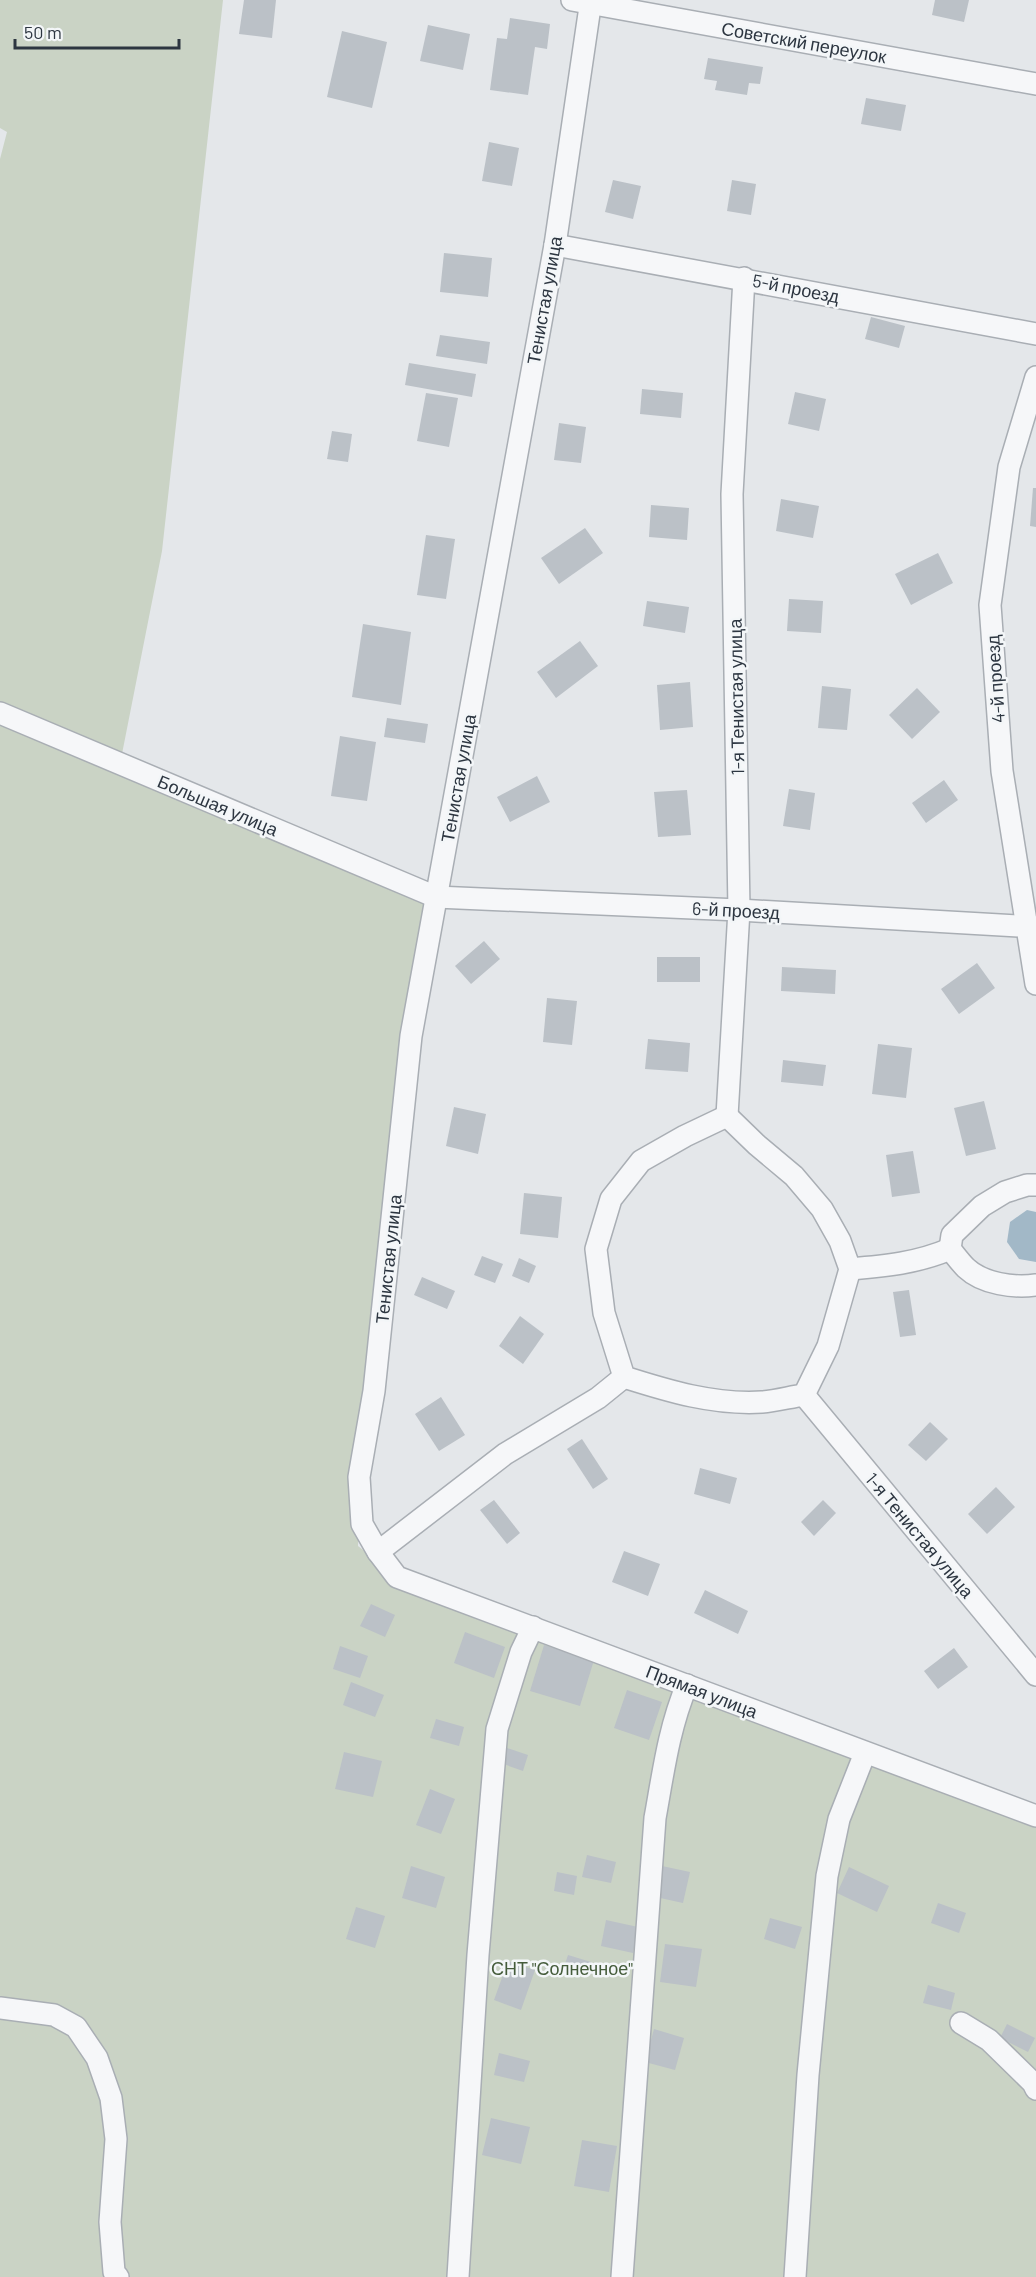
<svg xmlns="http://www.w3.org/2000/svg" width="1036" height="2277" font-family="Barlow,sans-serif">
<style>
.green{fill:#cad3c5}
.water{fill:#a2b8c7}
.building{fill:#bbc1c7}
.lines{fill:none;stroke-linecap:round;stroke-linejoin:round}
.street-casing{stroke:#a9aeb4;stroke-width:24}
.street{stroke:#f6f7f9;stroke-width:21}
.labels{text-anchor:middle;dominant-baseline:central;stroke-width:5;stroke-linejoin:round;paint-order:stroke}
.street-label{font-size:18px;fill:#2d3641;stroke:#f3f6f8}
.park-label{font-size:18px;fill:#455c3b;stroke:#f3f6f8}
</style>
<rect width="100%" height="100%" fill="#e4e7ea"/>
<polygon class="green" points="0,0 223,0 162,551 120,764 419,890 432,916 359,1477 358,1546 397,1577 1036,1816 1036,2277 0,2277 0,159 7,132 0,128"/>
<polygon class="water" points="1027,1210 1036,1212 1036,1262 1019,1259 1007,1242 1010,1222"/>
<g class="building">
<polygon points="244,0 276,0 272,38 239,34"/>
<polygon points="935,0 969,0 964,22 932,15"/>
<polygon points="510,18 550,24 547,49 535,47 528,95 490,90 497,38 507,39"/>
<polygon points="428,25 470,34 463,70 420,61"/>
<polygon points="342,31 387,42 372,108 327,97"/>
<polygon points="708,58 763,67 760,84 749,83 747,95 715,90 717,81 704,79"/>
<polygon points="866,98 906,105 901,131 861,124"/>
<polygon points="489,142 519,148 512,186 482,181"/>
<polygon points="613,180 641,186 633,219 605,212"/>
<polygon points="732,180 756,184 751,215 727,211"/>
<polygon points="444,253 492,258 488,297 440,292"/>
<polygon points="871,317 905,326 899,348 865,339"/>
<polygon points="440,335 490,342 487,364 436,356"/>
<polygon points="409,363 476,374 472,397 405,385"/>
<polygon points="642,389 683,393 681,418 640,414"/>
<polygon points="795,392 826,399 819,431 788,424"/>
<polygon points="426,393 458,398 449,447 417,441"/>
<polygon points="559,423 586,427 581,463 554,460"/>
<polygon points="332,431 352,434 348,462 327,459"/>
<polygon points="1033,488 1036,488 1036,527 1030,526"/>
<polygon points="781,499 819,506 813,538 776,531"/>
<polygon points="651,505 689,508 687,540 649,537"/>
<polygon points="585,528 603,553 559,584 541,558"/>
<polygon points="426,535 455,539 446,599 417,595"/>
<polygon points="938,553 953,583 911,605 895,574"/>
<polygon points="789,599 823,601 821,633 787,631"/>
<polygon points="647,601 689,607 685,633 643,626"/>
<polygon points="363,624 411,632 401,705 352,697"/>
<polygon points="580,641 598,666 556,698 537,672"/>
<polygon points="690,682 693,727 660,730 657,685"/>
<polygon points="822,686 851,689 847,730 818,728"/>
<polygon points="917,688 940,712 912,739 889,715"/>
<polygon points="387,718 428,724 425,743 384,737"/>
<polygon points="340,736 376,742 367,801 331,796"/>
<polygon points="537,776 550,802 510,822 497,797"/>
<polygon points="944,780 958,800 926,823 912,803"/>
<polygon points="789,789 815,793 810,830 783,826"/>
<polygon points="687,790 691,835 658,837 654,792"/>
<polygon points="484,941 500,959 471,984 455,966"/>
<rect x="657" y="957" width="43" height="25"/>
<polygon points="977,963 995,988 959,1014 941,989"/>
<polygon points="782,967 836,970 835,994 781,991"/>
<polygon points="547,998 577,1001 572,1045 543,1042"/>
<polygon points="648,1039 690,1043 688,1072 645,1069"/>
<polygon points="878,1044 912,1048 906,1098 872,1094"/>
<polygon points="783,1060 826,1065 823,1086 781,1082"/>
<polygon points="984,1101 996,1149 966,1156 954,1108"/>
<polygon points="454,1107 486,1114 478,1154 446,1146"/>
<polygon points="913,1151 920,1193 892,1197 886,1155"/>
<polygon points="524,1193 562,1197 558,1238 520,1234"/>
<polygon points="482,1256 503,1264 495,1283 474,1275"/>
<polygon points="519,1258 536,1266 529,1283 512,1276"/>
<polygon points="422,1277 455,1291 447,1309 414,1295"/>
<polygon points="909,1290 916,1335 900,1337 893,1292"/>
<polygon points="520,1316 544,1334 523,1364 499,1346"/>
<polygon points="441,1397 465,1435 439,1451 415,1414"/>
<polygon points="930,1422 948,1439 926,1461 908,1445"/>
<polygon points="582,1439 608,1479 593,1489 567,1449"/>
<polygon points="700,1468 737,1478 730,1504 694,1494"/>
<polygon points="996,1487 1015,1507 987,1534 968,1514"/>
<polygon points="494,1500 520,1533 507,1544 480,1510"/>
<polygon points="823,1500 836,1513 814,1536 801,1522"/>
<polygon points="624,1551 660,1564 648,1596 612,1582"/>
<polygon points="705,1590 748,1611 738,1634 694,1613"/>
<polygon points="371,1604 395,1615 385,1637 360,1626"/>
<polygon points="465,1632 505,1647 494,1678 454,1663"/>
<polygon points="544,1645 594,1660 580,1706 530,1691"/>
<polygon points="340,1646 368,1656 360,1678 333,1669"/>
<polygon points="954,1648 968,1667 938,1689 924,1671"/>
<polygon points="351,1682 384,1695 375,1717 343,1705"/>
<polygon points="627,1690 662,1702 649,1740 614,1728"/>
<polygon points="436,1719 464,1727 459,1746 430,1738"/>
<polygon points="501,1746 528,1755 523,1771 495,1761"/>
<polygon points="344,1752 382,1761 373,1797 335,1789"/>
<polygon points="430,1789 455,1799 441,1834 416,1825"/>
<polygon points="587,1855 616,1862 611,1883 582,1877"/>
<polygon points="411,1866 445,1877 436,1908 402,1898"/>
<polygon points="662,1866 690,1872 683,1903 656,1897"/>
<polygon points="849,1867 889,1886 877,1912 837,1893"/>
<polygon points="557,1872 577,1876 574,1895 554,1891"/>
<polygon points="938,1903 966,1913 959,1933 931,1923"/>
<polygon points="356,1907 385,1916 375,1948 346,1939"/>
<polygon points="770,1918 802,1927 795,1949 764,1939"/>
<polygon points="606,1920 638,1927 633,1953 601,1946"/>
<polygon points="665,1944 702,1949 696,1987 660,1982"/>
<polygon points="568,1955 591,1962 588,1971 565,1964"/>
<polygon points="508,1961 535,1970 521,2010 494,2000"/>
<polygon points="928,1985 955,1993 951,2010 923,2003"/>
<polygon points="1007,2024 1035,2038 1028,2052 1000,2038"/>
<polygon points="654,2029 684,2038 675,2070 645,2062"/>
<polygon points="499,2053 530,2061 524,2082 494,2075"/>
<polygon points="491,2118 530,2127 521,2164 482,2155"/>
<polygon points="582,2140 617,2146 609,2192 574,2186"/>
</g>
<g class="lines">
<defs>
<g id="street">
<polyline points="572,0 1036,84"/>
<polyline points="591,0 555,245 411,1036 374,1391 359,1477 362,1524 378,1552 397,1577 1036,1816"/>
<polyline points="555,245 1036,334"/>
<polyline points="1036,377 1009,467 990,605 1002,771 1036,984"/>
<polyline points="0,713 436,897 739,910 1036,927"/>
<path d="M727 1116 757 1145 794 1176 822 1209 840 1241 850 1269 828 1346 804 1395C790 1397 776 1401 762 1402 714 1405 668 1391 624 1377L604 1313 596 1249 611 1199 641 1161 685 1136Z"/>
<polyline points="727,1116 739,910 732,494 744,278"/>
<path d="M1036 1185H1027L1005 1192 982 1206 952 1235 950 1249C955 1255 960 1262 966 1268 983 1284 1014 1288 1036 1285"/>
<path d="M850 1269C886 1266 917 1263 950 1249"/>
<polyline points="804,1395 1036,1675"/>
<polyline points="378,1552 505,1454 598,1398 624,1377"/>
<polyline points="0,2008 54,2015 76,2027 97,2058 111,2098 116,2139 110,2222 114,2272 118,2277"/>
<polyline points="961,2023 989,2040 1033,2083 1036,2089"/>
<polyline points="458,2277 478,1955 497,1729 521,1652 533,1627"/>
<path d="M622 2277 655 1818C663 1774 669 1727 687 1685"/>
<polyline points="795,2277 808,2075 827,1876 839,1819 865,1753"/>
</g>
</defs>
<use href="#street" class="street-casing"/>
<use href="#street" class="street"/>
</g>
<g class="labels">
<g class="street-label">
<text transform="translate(804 42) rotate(10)">Советский переулок</text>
<text transform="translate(796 288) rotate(11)">5-й проезд</text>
<text transform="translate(544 300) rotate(-80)">Тенистая улица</text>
<text transform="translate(995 679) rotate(-94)">4-й проезд</text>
<text transform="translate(736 697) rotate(-91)">1-я Тенистая улица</text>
<text transform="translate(458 778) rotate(-80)">Тенистая улица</text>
<text transform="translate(218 805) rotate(23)">Большая улица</text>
<text transform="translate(736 910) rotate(3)">6-й проезд</text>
<text transform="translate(388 1259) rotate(-84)">Тенистая улица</text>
<text transform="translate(920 1535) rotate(50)">1-я Тенистая улица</text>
<text transform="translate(702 1691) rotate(21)">Прямая улица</text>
</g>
<g class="park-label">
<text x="562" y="1968">СНТ "Солнечное"</text>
</g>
</g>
<path d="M15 39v9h164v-9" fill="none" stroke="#2d3641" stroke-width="3"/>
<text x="24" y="39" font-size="18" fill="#2d3641" stroke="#f3f6f8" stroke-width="4.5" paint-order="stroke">50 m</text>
</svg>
